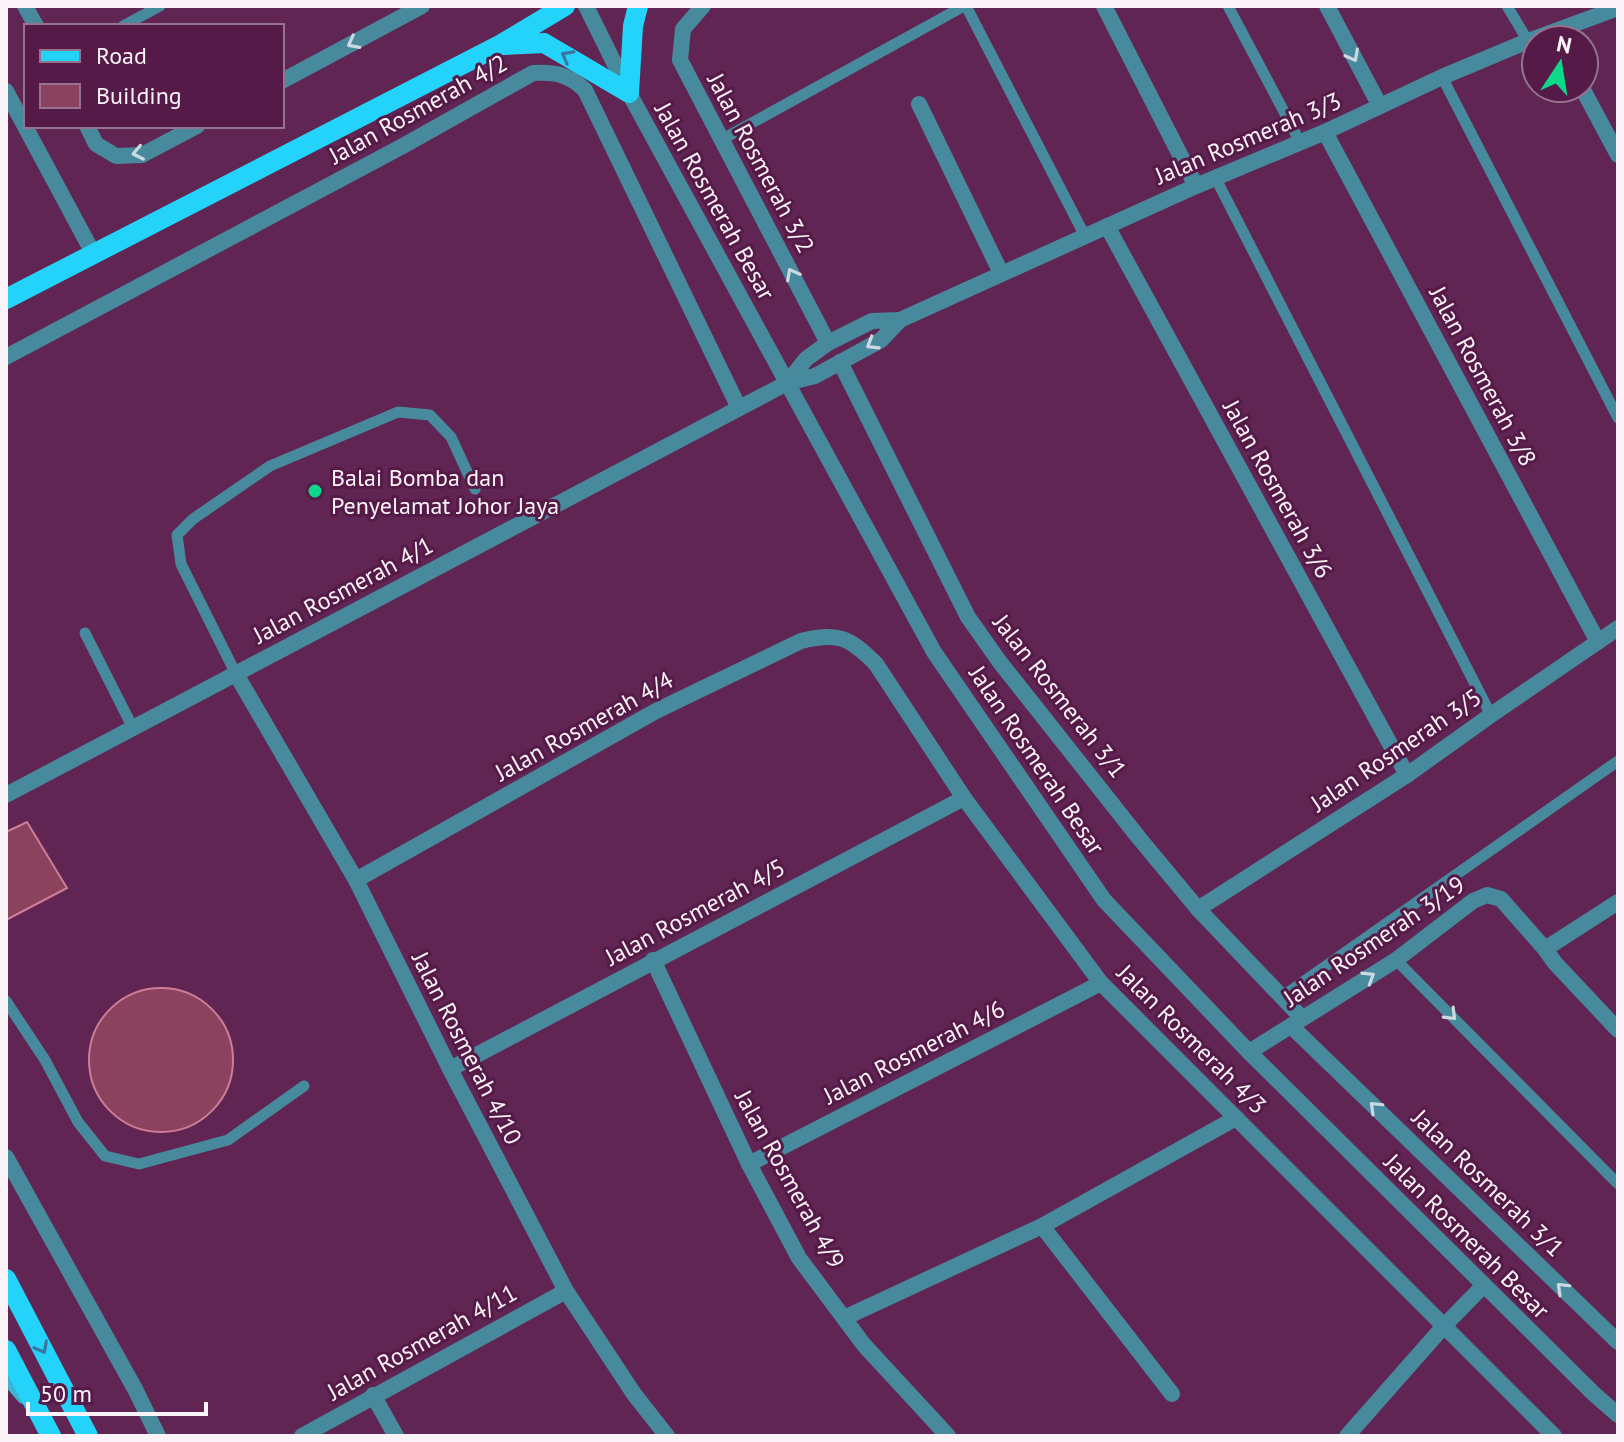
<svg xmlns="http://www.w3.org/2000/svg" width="1624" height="1442" font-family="'PT Sans',sans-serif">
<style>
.building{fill:#8b425d;stroke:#cd7d98;stroke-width:2}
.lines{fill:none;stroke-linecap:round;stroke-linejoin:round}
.lane{stroke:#478a9d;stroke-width:11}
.street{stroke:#478a9d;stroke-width:16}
.secondary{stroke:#3cb4d2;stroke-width:16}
.primary{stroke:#23d3fa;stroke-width:20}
.oneway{stroke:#cdd9e0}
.oneway2{stroke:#3c76a0}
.poi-dot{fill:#0bd98a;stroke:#551a47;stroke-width:3}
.labels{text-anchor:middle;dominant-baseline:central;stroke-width:6;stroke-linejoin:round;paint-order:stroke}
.street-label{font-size:24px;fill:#faf3f7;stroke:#551a47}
.poi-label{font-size:24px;fill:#faf3f7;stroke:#551a47;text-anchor:start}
</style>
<rect width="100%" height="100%" fill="#602552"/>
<g class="building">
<polygon points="27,822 67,888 6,920 6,832"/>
<circle cx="161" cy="1060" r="72"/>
</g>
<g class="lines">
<g class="lane">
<polyline points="966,6 1085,236"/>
<polyline points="1228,6 1300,142"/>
<polyline points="1507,6 1528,41"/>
<polyline points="123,26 160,6"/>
<polyline points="1442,77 1618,418"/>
<polyline points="721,140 964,6"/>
<polyline points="1215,177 1491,715"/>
<polyline points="85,633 133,728"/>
<polyline points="236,674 181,564 177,535 193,519 270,466 398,412 430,415 451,437 475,489"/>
<polyline points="1396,960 1618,1184"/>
<polyline points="1283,996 1618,761"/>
<polyline points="6,1001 45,1060 78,1122 105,1156 139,1164 228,1140 304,1086"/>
</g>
<g class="street">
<polyline points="25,6 36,26"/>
<polyline points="586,6 629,93 934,652 1104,900 1249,1052 1593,1393 1618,1415"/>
<polyline points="703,6 683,29 680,60 828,343"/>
<polyline points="1104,6 1196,186"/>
<polyline points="1327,6 1380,106"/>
<polyline points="282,81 422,6"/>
<polyline points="1582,88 1618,155"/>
<polyline points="6,91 93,253"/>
<polyline points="919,104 1001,273"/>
<polyline points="87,126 96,144 116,156 142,155 197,126"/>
<polyline points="1325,132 1598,642"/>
<polyline points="1107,226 1407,775"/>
<path d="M6 357 401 147 533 73C555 72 568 74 585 90L739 408"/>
<polyline points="840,362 968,617 999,661 1139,838 1198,909 1302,1018"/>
<polyline points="787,383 806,359 828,343 872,321 900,320 1196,186 1325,132 1442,77 1528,41 1618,8"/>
<polyline points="236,674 356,880 450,1069 566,1291 634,1394 667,1436"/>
<polyline points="6,795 787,383 815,376 881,340 900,320"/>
<path d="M356 880 656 711 801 641C839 632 849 637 876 664L964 798 1101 983 1554 1436"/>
<polyline points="1198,909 1407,775 1491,715 1618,628"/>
<polyline points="1545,949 1618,902"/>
<polyline points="653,960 749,1164 799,1258 864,1345 948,1436"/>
<polyline points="1291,1026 1618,1342"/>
<polyline points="1249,1052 1396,960 1473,901 1487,895 1501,899 1545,949 1555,963 1618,1030"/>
<polyline points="450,1069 964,798"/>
<polyline points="6,1157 135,1389 158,1436"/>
<polyline points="749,1164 1101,983"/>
<polyline points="1042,1226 1172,1394"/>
<polyline points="844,1318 1042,1226 1236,1118"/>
<polyline points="373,1395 396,1436"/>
<polyline points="302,1436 566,1291"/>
<polyline points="1347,1436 1444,1326 1484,1285"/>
</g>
<polyline class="secondary" points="6,1375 24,1396"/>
<g class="primary">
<polyline points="502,45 544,43 629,93 633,26 638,6"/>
<polyline points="6,299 498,46 565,6"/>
<polyline points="6,1279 88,1436"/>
<polyline points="6,1350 51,1436"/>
</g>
</g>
<defs><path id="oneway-chevron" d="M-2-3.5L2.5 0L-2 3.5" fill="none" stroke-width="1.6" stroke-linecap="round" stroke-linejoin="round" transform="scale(2)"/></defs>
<g class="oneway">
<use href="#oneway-chevron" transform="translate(353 43) rotate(152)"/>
<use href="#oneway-chevron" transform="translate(1353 56) rotate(62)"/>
<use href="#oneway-chevron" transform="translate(138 153) rotate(168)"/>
<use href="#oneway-chevron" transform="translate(792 274) rotate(-118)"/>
<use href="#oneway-chevron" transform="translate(872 344) rotate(149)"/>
<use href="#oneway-chevron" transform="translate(1369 977) rotate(-32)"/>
<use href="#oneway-chevron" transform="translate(1451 1015) rotate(45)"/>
<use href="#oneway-chevron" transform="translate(1375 1107) rotate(-136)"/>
<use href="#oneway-chevron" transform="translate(1562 1288) rotate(-136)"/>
</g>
<g class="oneway2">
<use href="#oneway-chevron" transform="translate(567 56) rotate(-151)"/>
<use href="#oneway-chevron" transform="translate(42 1348) rotate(62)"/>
</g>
<circle class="poi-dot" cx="315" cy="491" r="8"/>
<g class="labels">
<g class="street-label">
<text transform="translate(418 109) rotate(-29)">Jalan Rosmerah 4/2</text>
<text transform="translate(1248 138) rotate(-23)">Jalan Rosmerah 3/3</text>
<text transform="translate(761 163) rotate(62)">Jalan Rosmerah 3/2</text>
<text transform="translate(715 201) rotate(61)">Jalan Rosmerah Besar</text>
<text transform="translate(1483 376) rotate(62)">Jalan Rosmerah 3/8</text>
<text transform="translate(1278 489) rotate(61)">Jalan Rosmerah 3/6</text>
<text transform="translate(343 590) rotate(-28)">Jalan Rosmerah 4/1</text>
<text transform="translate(1060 696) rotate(52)">Jalan Rosmerah 3/1</text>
<text transform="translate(584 726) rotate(-29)">Jalan Rosmerah 4/4</text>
<text transform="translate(1396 750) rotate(-34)">Jalan Rosmerah 3/5</text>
<text transform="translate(1037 760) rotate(56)">Jalan Rosmerah Besar</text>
<text transform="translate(695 912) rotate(-28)">Jalan Rosmerah 4/5</text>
<text transform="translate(1374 941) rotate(-34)">Jalan Rosmerah 3/19</text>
<text transform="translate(1192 1039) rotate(45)">Jalan Rosmerah 4/3</text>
<text transform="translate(467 1048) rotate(63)">Jalan Rosmerah 4/10</text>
<text transform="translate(914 1052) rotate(-27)">Jalan Rosmerah 4/6</text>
<text transform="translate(790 1179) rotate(61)">Jalan Rosmerah 4/9</text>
<text transform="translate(1488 1183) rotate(44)">Jalan Rosmerah 3/1</text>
<text transform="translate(1467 1236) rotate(45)">Jalan Rosmerah Besar</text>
<text transform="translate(422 1342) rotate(-29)">Jalan Rosmerah 4/11</text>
</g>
<g class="poi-label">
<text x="331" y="477">Balai Bomba dan<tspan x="331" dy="28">Penyelamat Johor Jaya</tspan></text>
</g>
</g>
<rect width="1624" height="1442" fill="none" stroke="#faf3f7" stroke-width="16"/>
<rect x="24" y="24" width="260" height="104" fill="#551a47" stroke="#97718d" stroke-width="2"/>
<rect x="40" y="50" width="40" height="12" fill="#23d3fa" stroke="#97718d" stroke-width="2"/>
<text x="96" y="64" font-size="24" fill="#faf3f7">Road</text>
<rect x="40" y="84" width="40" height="24" fill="#8b425d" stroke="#97718d" stroke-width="2"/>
<text x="96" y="104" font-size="24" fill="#faf3f7">Building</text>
<g transform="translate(1560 64) rotate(12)"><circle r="38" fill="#551a47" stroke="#97718d" stroke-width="2"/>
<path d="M0-6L14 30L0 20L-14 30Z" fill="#0bd98a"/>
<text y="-12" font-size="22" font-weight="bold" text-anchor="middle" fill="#faf3f7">N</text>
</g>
<path d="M28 1402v12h178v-12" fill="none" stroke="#faf3f7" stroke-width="4"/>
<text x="40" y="1402" font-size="24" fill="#faf3f7" stroke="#551a47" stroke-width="6" paint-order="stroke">50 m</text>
</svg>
